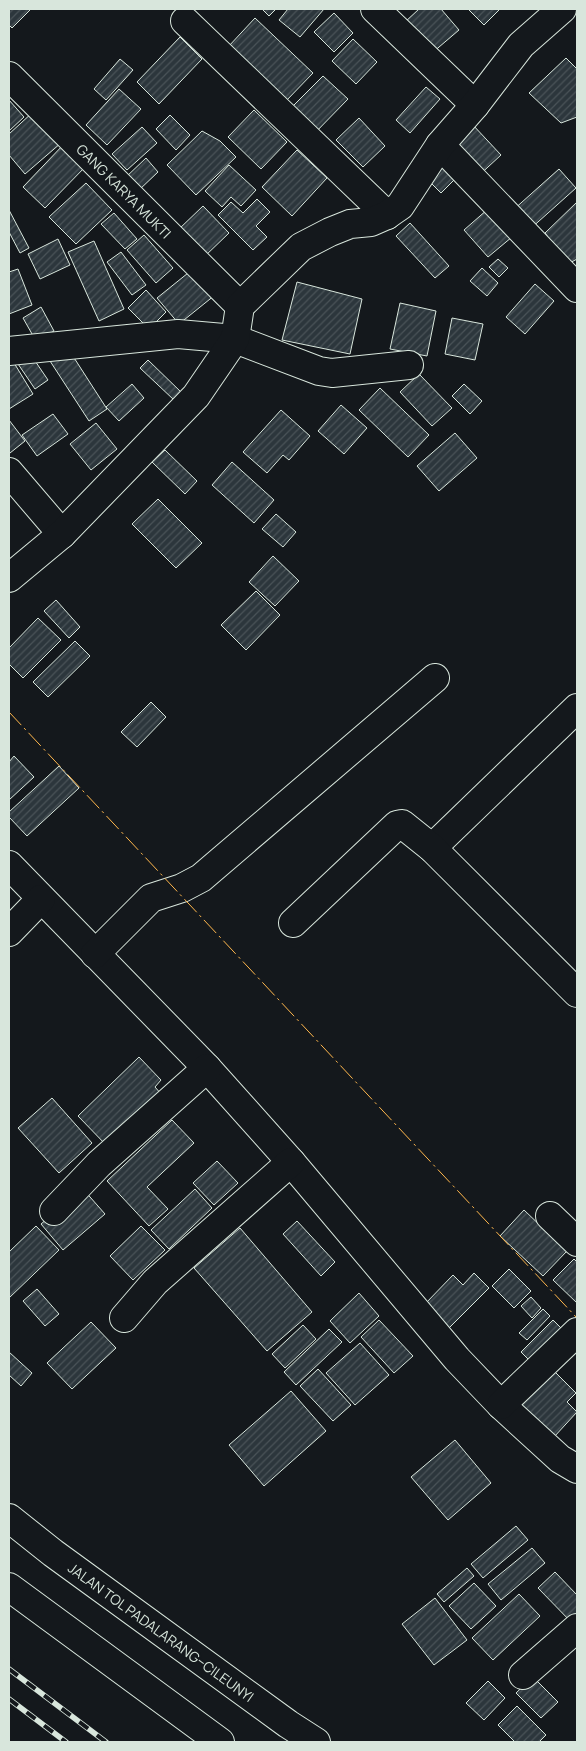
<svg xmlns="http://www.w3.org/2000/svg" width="586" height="1751" font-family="Manrope,sans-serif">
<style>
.building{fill:url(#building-hatch);stroke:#d8e6dc}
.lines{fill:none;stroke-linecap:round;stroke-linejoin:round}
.minor-casing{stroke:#d8e6dc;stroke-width:30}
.highway-casing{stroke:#d8e6dc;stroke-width:30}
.minor{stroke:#14181c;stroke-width:28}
.highway{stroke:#14181c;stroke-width:28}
.rail-casing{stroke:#d8e6dc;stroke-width:5.5}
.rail{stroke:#14181c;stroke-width:4;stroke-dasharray:11;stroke-linecap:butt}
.power{stroke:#ffb74d;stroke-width:1;stroke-dasharray:18 4 2.5 4;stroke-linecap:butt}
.labels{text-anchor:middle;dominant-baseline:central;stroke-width:4;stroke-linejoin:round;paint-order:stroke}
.street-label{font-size:14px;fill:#d8e6dc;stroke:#14181c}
</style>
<defs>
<pattern id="building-hatch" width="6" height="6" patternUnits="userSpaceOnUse" patternTransform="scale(1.25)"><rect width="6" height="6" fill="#2c363c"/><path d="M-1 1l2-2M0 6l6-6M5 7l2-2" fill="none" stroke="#4a5358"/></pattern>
</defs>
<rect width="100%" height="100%" fill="#14181c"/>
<g class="building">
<polygon points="9,9 31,9 12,28 9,25"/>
<polygon points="262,9 276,9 269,16"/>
<polygon points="288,9 324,9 300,37 279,20"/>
<polygon points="419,9 441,9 459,30 432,53 405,22"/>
<polygon points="468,9 500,9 484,25"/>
<polygon points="334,13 353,33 334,52 314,32"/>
<polygon points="255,18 313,73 285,102 228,47"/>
<polygon points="180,37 202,59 159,104 137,82"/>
<polygon points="353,39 377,62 356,84 332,61"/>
<polygon points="566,58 577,69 577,117 561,123 529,93"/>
<polygon points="120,59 133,70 106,100 94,89"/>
<polygon points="323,76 348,99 310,138 285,114"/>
<polygon points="426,87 440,99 410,133 396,120"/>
<polygon points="119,89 141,109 107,145 86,125"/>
<polygon points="9,100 24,117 9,131"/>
<polygon points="254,110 287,142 261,169 228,137"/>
<polygon points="33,112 61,143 25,174 9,155 9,134"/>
<polygon points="170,115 190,135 176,150 156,129"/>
<polygon points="359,118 385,146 363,167 336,140"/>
<polygon points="472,124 501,155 475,179 446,148"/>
<polygon points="142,127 157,143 127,170 112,154"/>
<polygon points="202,131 220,141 236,157 196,195 167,165"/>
<polygon points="65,143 87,165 45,208 23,187"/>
<polygon points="297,150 327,178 292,216 262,187"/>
<polygon points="146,158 158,172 138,191 125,178"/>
<polygon points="436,162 454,180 441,193 423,175"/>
<polygon points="229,165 256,190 241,206 231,197 222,207 205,191"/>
<polygon points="559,169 576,188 529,230 512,211"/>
<polygon points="86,183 112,210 76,244 49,217"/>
<polygon points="257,199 270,212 256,226 267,237 253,250 218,215 231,202 243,213"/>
<polygon points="577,202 577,259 568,264 545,233"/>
<polygon points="203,206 229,233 204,257 178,230"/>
<polygon points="488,209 512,237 488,257 464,230"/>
<polygon points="9,210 29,248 20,253 9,232"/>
<polygon points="114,213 137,239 125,249 101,224"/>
<polygon points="410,223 449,266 435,278 396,236"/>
<polygon points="144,235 173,268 156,283 127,250"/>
<polygon points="58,239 70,265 40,279 28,254"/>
<polygon points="94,241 124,309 99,321 68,252"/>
<polygon points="121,252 146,285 132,295 107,262"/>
<polygon points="498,259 508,268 499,277 489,267"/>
<polygon points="482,268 498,283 487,296 470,281"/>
<polygon points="18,269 32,305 9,314 9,272"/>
<polygon points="193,269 215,295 179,324 157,298"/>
<polygon points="297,282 362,299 350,354 282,340"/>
<polygon points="535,284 554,301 525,334 506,317"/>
<polygon points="146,290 166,312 149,329 128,308"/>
<polygon points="400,303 436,311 427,356 390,349"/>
<polygon points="41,307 54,331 36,341 23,318"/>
<polygon points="452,318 483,324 475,360 445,354"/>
<polygon points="69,350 107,409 89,421 50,361"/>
<polygon points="29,352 48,380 35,389 16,361"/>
<polygon points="11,358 33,394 9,409 9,360"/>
<polygon points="148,360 181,392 174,400 140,368"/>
<polygon points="419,374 452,408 432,426 400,392"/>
<polygon points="132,384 144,398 119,421 106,407"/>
<polygon points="464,384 482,401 470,414 452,396"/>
<polygon points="380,388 429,435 408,457 359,410"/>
<polygon points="341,405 367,428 344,454 318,431"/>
<polygon points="281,410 310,436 289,460 283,455 267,473 243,452"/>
<polygon points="53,414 68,434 37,456 22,435"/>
<polygon points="9,420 25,441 10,453 9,451"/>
<polygon points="96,423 117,449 91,470 70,444"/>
<polygon points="455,433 477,458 439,491 417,466"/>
<polygon points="165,450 197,481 185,494 152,462"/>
<polygon points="232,462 274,500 254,523 212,485"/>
<polygon points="158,499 202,543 176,568 132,524"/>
<polygon points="276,514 296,532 283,547 262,529"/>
<polygon points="273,556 299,581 275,606 249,582"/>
<polygon points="256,591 280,615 246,650 221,625"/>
<polygon points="56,600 80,627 69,638 44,611"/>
<polygon points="38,618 61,640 23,678 9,664 9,648"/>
<polygon points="75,641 90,656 48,697 33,682"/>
<polygon points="151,702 166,717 137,747 121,732"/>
<polygon points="14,756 34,777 9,800 9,762"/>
<polygon points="59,766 79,788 27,836 9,817 9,812"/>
<polygon points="139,1057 161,1080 155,1087 162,1095 108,1147 78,1116"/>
<polygon points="52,1098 92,1143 59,1173 18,1128"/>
<polygon points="172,1120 194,1143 147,1187 168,1209 149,1226 107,1181"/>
<polygon points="217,1161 238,1183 214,1205 193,1183"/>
<polygon points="83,1189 105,1214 63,1250 41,1224"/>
<polygon points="195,1189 212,1208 169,1249 151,1230"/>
<polygon points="524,1210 567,1251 543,1276 500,1236"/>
<polygon points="297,1221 335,1262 321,1276 283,1234"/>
<polygon points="36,1226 59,1250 9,1298 9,1252"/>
<polygon points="141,1226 165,1250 133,1280 110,1256"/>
<polygon points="240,1228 312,1312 267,1351 194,1268"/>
<polygon points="574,1259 577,1262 577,1303 553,1280"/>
<polygon points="509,1269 531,1291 514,1308 492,1286"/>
<polygon points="474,1273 489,1288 449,1328 425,1304 453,1275 463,1285"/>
<polygon points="37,1289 59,1314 45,1326 23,1301"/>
<polygon points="359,1293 379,1316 350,1343 330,1321"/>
<polygon points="531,1297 541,1308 532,1318 521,1306"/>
<polygon points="543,1309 550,1316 527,1340 519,1333"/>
<polygon points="379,1320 413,1356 394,1373 361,1337"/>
<polygon points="553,1320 562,1329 530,1361 521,1352"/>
<polygon points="91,1322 116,1348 72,1389 47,1363"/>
<polygon points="303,1325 316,1339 285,1368 272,1354"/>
<polygon points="329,1329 342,1342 296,1385 284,1372"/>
<polygon points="360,1343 389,1375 355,1405 326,1373"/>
<polygon points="9,1352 32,1373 21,1386 9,1375"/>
<polygon points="551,1368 576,1393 567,1402 577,1412 554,1437 518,1402"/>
<polygon points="318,1369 351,1405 333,1421 300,1386"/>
<polygon points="291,1391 326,1431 264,1486 229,1445"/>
<polygon points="455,1440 491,1483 448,1520 411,1477"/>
<polygon points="516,1526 528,1540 483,1578 471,1564"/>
<polygon points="532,1548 545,1563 501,1600 488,1584"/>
<polygon points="467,1568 474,1576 444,1602 437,1594"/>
<polygon points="555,1572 577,1595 577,1623 574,1625 538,1588"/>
<polygon points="474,1583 496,1606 471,1629 449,1606"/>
<polygon points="519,1594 540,1616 493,1660 472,1638"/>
<polygon points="435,1598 467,1640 434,1665 402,1624"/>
<polygon points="533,1677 558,1702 541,1718 516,1693"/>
<polygon points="488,1681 505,1698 484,1720 466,1703"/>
<polygon points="517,1706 546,1735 539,1742 515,1742 498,1725"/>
</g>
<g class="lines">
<defs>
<g id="minor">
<polyline points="375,9 475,105"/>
<polyline points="185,21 387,215"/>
<polyline points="9,76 240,306"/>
<polyline points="440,145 577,288"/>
<polyline points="9,351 178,334 235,339 319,371 332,373 409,365"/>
<polyline points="9,472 62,534"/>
<polyline points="9,578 62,534 196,396 235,339 240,306 301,247 330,232 350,224 371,222 387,215 400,206 440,145 475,105 521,45 562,9"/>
<polyline points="432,848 577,708"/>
<polyline points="9,865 207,1068 291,1162 457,1359 501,1405 560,1459 577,1469"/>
<polyline points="293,923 397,825 402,824 432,848 577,993"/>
<polyline points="9,932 41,899"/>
<polyline points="95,954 151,898 182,888 201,878 435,678"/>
<polyline points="54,1211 99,1164 207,1068"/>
<polyline points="550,1216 577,1242"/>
<polyline points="124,1318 155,1282 291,1162"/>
<polyline points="501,1405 577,1332"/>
<polyline points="523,1675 577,1628"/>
</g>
<g id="highway">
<polyline points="9,1518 53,1553 288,1724 316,1742"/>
<polyline points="9,1587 220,1742"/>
</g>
</defs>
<use href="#minor" class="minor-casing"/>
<use href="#highway" class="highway-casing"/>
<use href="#minor" class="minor"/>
<use href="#highway" class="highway"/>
<defs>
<g id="rail">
<polyline points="9,1669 106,1742"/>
<polyline points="9,1699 66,1742"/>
</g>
</defs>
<use href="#rail" class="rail-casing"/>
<use href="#rail" class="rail"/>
<polyline class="power" points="9,712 577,1318"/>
</g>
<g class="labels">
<g class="street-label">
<text transform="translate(124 191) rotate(45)">GANG KARYA MUKTI</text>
<text transform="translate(161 1632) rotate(36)">JALAN TOL PADALARANG–CILEUNYI</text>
</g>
</g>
<rect width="586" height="1751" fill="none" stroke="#d8e6dc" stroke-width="20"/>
</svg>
